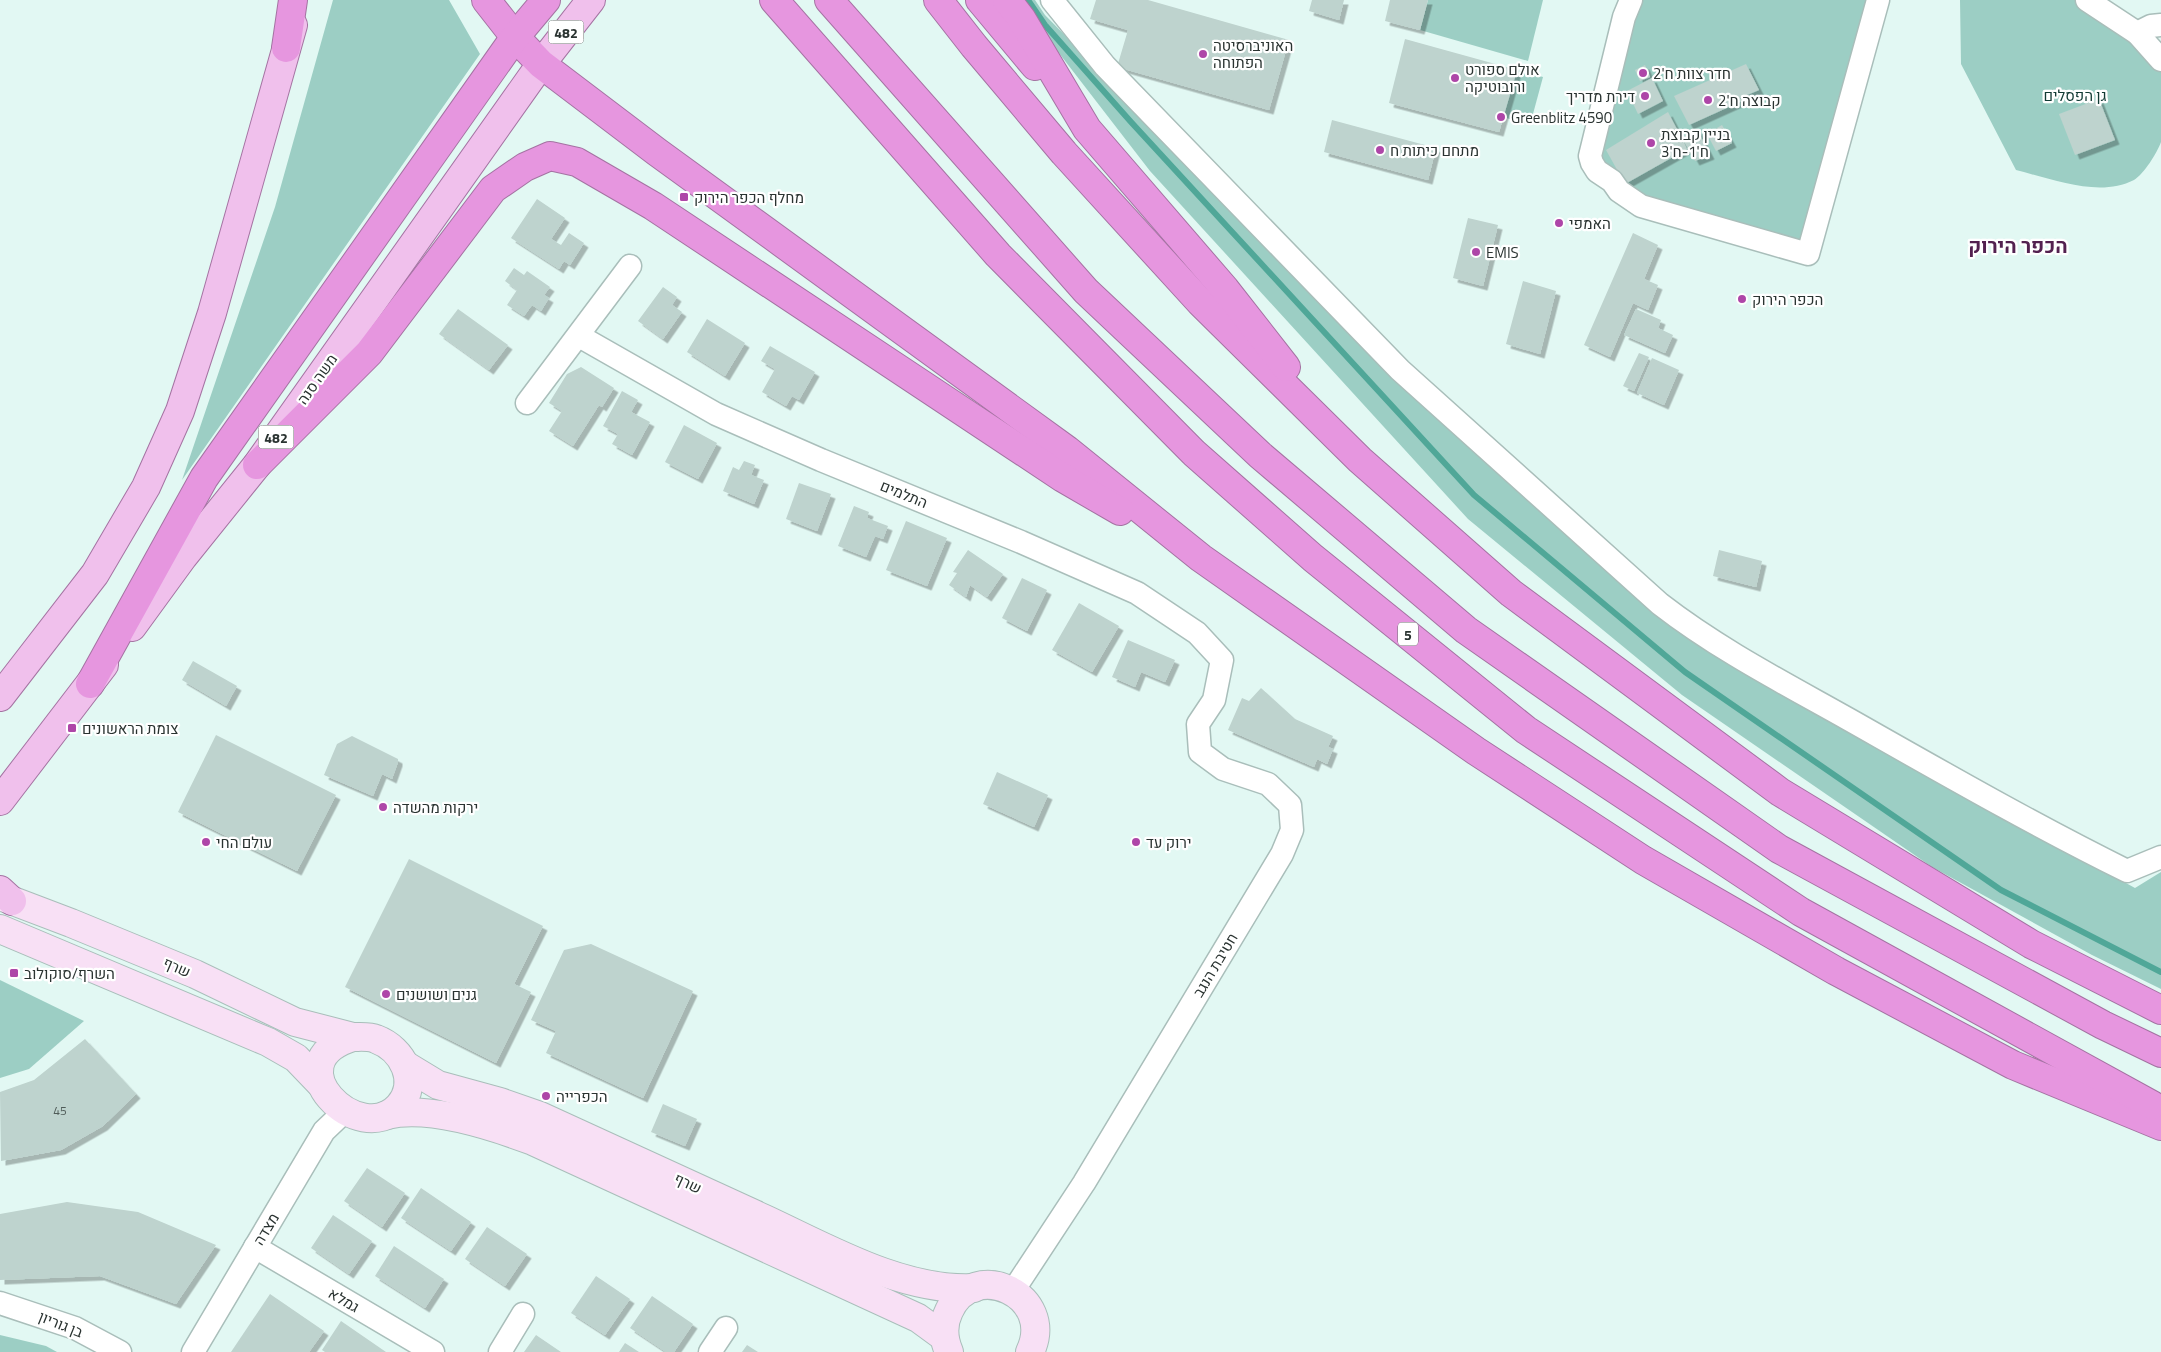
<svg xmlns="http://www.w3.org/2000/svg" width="2161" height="1352" font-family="'Titillium Web',Heebo,sans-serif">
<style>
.green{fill:#9ccec4}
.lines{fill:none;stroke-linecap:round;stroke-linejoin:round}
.stream{stroke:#50a798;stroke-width:6}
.building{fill:#bed3ce;filter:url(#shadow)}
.street-casing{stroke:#a9beba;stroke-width:25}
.secondary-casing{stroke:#a9beba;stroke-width:30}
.primary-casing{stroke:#a473a2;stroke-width:30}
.highway-casing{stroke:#a473a2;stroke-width:30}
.street{stroke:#fff;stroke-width:22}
.secondary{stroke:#f8e0f5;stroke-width:28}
.primary{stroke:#f0c0ec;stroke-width:28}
.highway{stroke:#e696df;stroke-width:28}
.poi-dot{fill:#ae46a8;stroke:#fff;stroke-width:2}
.labels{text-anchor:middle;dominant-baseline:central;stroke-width:4.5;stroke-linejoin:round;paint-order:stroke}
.number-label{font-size:12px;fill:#4f5b58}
.shield{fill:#fff;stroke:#6a706f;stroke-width:1}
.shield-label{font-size:14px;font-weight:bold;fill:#2a3331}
.poi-label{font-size:15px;fill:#2a3331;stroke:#fff;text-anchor:start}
.park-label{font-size:15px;fill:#113a34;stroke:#fff}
.street-label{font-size:15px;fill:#2a3331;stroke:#fff}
.district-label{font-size:20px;font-weight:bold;fill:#532150;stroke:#fff}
</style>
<defs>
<filter id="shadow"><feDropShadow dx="4.5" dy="4.5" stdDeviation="0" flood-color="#0004"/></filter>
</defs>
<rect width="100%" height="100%" fill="#e2f8f3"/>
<g class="green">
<polygon points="333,0 449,0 480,54 182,480 275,207"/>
<polygon points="1018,0 1035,0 1045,15 1467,445 1837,724 2135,888 2161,872 2161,989 2092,955 1932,867 1682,695 1468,519 1150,171"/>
<polygon points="1428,0 1543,0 1528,61 1420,30"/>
<polygon points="1638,0 1875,0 1810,248 1690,215 1592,176"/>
<path d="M1960 0H2087L2161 60V142C2157 153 2144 174 2134 180 2099 198 2052 179 2016 170L1961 64Z"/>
<polygon points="1517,70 1543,77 1530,125 1503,117"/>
<polygon points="0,980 84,1021 29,1069 0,1078"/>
<polygon points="0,1335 46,1346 57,1352 0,1352"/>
</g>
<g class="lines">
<polyline class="stream" points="1028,0 1045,25 1131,122 1474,495 1685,672 2001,890 2161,972"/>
</g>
<g class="building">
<polygon points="1096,0 1148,0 1289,40 1269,110 1117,67 1128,30 1090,19"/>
<polygon points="1312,0 1344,0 1339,20 1309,11"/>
<polygon points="1390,0 1428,0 1420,30 1385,21"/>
<polygon points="1405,39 1517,70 1499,132 1389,103"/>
<polygon points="1746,64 1759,90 1740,98 1742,101 1689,125 1674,96"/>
<polygon points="1645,65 1650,77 1640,81 1635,70"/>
<polygon points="1652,78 1663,101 1638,114 1627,91"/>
<polygon points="2099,99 2115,140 2075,155 2059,114"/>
<polygon points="1668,112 1681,137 1697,129 1710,155 1695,161 1683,140 1687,149 1625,184 1606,150"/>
<polygon points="1332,120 1436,148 1428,180 1324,152"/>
<polygon points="1722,125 1732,143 1716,151 1707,134"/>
<polygon points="537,199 565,218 551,239 561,245 569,233 584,243 570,265 564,261 559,269 511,238"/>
<polygon points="1468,218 1498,225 1483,286 1453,278"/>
<polygon points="1633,233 1658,245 1644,279 1658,285 1648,310 1633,303 1610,357 1584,345"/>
<polygon points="514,268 524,275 527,271 550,287 544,295 549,298 541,311 532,305 524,316 507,305 517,290 505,281"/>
<polygon points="1523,281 1556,291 1540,354 1506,344"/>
<polygon points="663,287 677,297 672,305 682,312 663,339 638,321"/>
<polygon points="458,309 508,345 489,370 439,334"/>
<polygon points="1636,309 1661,320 1658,328 1673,335 1665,353 1624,335"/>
<polygon points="707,319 745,343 725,376 687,352"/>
<polygon points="770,346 815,372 799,400 792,396 786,406 762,392 775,369 761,361"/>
<polygon points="1639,353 1649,357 1634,391 1623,386"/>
<polygon points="1652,358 1679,370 1664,405 1637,393"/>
<polygon points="581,367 614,388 602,407 599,405 573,446 549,431 562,411 549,403 567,374"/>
<polygon points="622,391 638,400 631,412 650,422 632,455 612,444 618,434 603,426"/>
<polygon points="684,425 717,443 698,479 665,462"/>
<polygon points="744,461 755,465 751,475 764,480 754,504 723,491 733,467 739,470"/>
<polygon points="799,483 831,494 817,531 786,519"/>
<polygon points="854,506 869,512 867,518 888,526 883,539 875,536 866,557 838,546"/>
<polygon points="906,521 947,538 927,586 886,570"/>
<polygon points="968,550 1003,574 987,597 970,585 966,597 949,585 957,573 953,572"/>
<polygon points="1719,550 1762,561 1756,587 1713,576"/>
<polygon points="1022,578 1047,590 1027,631 1002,618"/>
<polygon points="1079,603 1119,626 1092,672 1052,650"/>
<polygon points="1128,640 1175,660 1165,682 1141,672 1135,687 1112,677"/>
<polygon points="193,661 237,686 226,706 182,680"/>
<polygon points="1261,688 1295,719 1333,736 1328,747 1333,749 1327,764 1317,759 1314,767 1228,730 1242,698 1249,701"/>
<polygon points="216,735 336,795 297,871 178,812"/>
<polygon points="352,736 398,759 398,762 392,779 382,774 373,796 324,775 337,744"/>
<polygon points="997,772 1048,795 1034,827 983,804"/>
<polygon points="409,859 543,926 514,984 531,992 496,1063 345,987"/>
<polygon points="591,944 693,991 643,1098 546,1053 556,1031 531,1020 564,950"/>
<polygon points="85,1039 136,1094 103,1126 61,1150 1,1161 0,1092 34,1080"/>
<polygon points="663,1104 697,1119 685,1146 651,1132"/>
<polygon points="367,1168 405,1193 382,1227 344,1201"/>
<polygon points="421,1188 471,1222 451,1251 401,1218"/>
<polygon points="67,1202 138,1212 216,1245 176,1304 100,1276 0,1280 0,1214"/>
<polygon points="333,1215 372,1241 349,1274 311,1248"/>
<polygon points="487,1227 527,1254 505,1286 465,1259"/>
<polygon points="394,1246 444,1279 425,1308 375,1276"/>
<polygon points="596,1276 630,1299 605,1335 571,1313"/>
<polygon points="270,1294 324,1331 309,1352 231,1352"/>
<polygon points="652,1296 693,1324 674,1352 666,1352 630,1328"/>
<polygon points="341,1321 386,1352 325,1352 322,1350"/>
<polygon points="536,1335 561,1352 524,1352"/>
<polygon points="625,1343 639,1352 619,1352"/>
<polygon points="747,1345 758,1352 742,1352"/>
</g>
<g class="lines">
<defs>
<g id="street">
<path d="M1052 0 1105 66 1400 370 1660 604C1718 649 1784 683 1848 719 1940 771 2032 824 2127 871L2161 857"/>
<polyline points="1631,0 1624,17 1590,156 1592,163 1597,171 1612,181 1619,191 1641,206 1808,254 1878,0"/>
<polyline points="2087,0 2137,33 2151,26 2161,25"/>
<polyline points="2137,33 2161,60"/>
<polyline points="579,336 716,414 821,460 1021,542 1137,593 1197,633 1222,660 1214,700 1198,724 1200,752 1223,769 1268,784 1290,805 1292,830 1282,854 1084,1183 1013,1291"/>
<polyline points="527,403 630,266"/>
<polyline points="255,1247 433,1352"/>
<polyline points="0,1303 75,1328 120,1352"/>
<polyline points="193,1352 324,1131 345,1111"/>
<polyline points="500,1352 523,1314"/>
<polyline points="710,1352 726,1328"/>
</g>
<g id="secondary">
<polyline points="0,896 71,923 195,974 295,1022 353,1037"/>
<polyline points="0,929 268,1042 296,1058 320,1083"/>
<path d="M353 1037C361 1037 369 1036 376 1039 403 1049 420 1082 399 1106 360 1150 270 1063 353 1037Z"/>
<path d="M405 1065 438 1085 500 1102 540 1116C611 1148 682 1181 754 1214 821 1244 899 1292 974 1288"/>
<path d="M387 1115C429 1105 493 1126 533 1141L918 1318 944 1337"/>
<path d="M949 1352C943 1338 942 1325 949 1311 973 1257 1057 1295 1030 1352"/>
</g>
<g id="primary">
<polyline points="132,627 183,557 257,465 541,64 591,0"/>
<polyline points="0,697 95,574 146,487 180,411 212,313 293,25"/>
<polyline points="0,801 104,665"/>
<polyline points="0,890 12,901"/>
</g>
<g id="highway">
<polyline points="486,0 515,37 541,64 657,152 1067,450 1201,558 1476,751 1643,860 1836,971 2013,1065 2161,1126"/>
<polyline points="774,0 998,255 1194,453 1313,558 1526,730 1801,912 2152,1105"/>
<polyline points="829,0 1086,291 1260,455 1466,630 1779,849 2103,1025 2161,1053"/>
<polyline points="938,0 974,46 1064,153 1200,302 1360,460 1511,593 1780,792 2031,944 2161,1010"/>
<polyline points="980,0 1035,66"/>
<polyline points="1007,0 1021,18 1087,129 1225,289 1286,367"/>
<polyline points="286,48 293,0"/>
<polyline points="257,465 369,353 493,189 525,167 550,156 577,162 653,206 1063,478 1120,511"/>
<polyline points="90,684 204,478 515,37 546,0"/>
</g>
</defs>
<use href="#street" class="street-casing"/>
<use href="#secondary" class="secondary-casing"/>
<use href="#primary" class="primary-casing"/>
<use href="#highway" class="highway-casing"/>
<use href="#street" class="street"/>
<use href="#secondary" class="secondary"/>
<use href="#primary" class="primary"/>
<use href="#highway" class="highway"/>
</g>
<g class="poi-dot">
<circle cx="1203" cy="54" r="5"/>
<circle cx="1643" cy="73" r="5"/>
<circle cx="1455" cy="78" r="5"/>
<circle cx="1645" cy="96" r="5"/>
<circle cx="1708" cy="100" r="5"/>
<circle cx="1501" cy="117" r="5"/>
<circle cx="1651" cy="143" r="5"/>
<circle cx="1380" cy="150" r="5"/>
<rect x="679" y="192" width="10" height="10" rx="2.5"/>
<circle cx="1559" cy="223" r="5"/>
<circle cx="1476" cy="252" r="5"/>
<circle cx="1742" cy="299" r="5"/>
<rect x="67" y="723" width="10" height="10" rx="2.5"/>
<circle cx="383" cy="807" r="5"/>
<circle cx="206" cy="842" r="5"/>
<circle cx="1136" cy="842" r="5"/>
<rect x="9" y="968" width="10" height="10" rx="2.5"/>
<circle cx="386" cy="994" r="5"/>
<circle cx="546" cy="1096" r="5"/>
</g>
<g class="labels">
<g class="number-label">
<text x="60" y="1110">45</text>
</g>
<g class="shield">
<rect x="548.5" y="20.5" width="35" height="23" rx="4"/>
<rect x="258.5" y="425.5" width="35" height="23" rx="4"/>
<rect x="1398" y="622.5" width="20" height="23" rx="4"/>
</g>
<g class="shield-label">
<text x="566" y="32">482</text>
<text x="276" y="437">482</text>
<text x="1408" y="634">5</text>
</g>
<g class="poi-label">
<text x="1213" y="45">האוניברסיטה<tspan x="1213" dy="17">הפתוחה</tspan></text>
<text x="1465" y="69">אולם ספורט<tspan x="1465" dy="17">ורובוטיקה</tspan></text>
<text x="1653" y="73">חדר צוות ח'2</text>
<text x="1635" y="96" text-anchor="end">דירת מדריך</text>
<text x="1718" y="100">קבוצה ח'2</text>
<text x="1511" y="117">Greenblitz 4590</text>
<text x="1661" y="134">בניין קבוצת<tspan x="1661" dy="17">ח'1-ח'3</tspan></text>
<text x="1390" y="150">מתחם כיתות ח</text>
<text x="694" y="197">מחלף הכפר הירוק</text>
<text x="1569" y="223">האמפי</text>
<text x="1486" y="252">EMIS</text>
<text x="1752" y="299">הכפר הירוק</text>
<text x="82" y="728">צומת הראשונים</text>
<text x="393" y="807">ירקות מהשדה</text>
<text x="216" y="842">עולם החי</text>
<text x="1146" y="842">ירוק עד</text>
<text x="24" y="973">השרף/סוקולוב</text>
<text x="396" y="994">גנים ושושנים</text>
<text x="556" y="1096">הכפרייה</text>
</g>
<g class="park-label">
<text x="2075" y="95">גן הפסלים</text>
</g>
<g class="street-label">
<text transform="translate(317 379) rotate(-55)">משה סנה</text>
<text transform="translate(904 494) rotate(22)">התלמים</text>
<text transform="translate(1215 965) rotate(-59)">חטיבת הנגב</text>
<text transform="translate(177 967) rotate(23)">שרף</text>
<text transform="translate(688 1183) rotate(25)">שרף</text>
<text transform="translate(266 1229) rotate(-59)">מצדה</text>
<text transform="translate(344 1300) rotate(30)">גמלא</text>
<text transform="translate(61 1324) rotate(22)">בן גוריון</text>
</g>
<g class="district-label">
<text x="2018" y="245">הכפר הירוק</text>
</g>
</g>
</svg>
